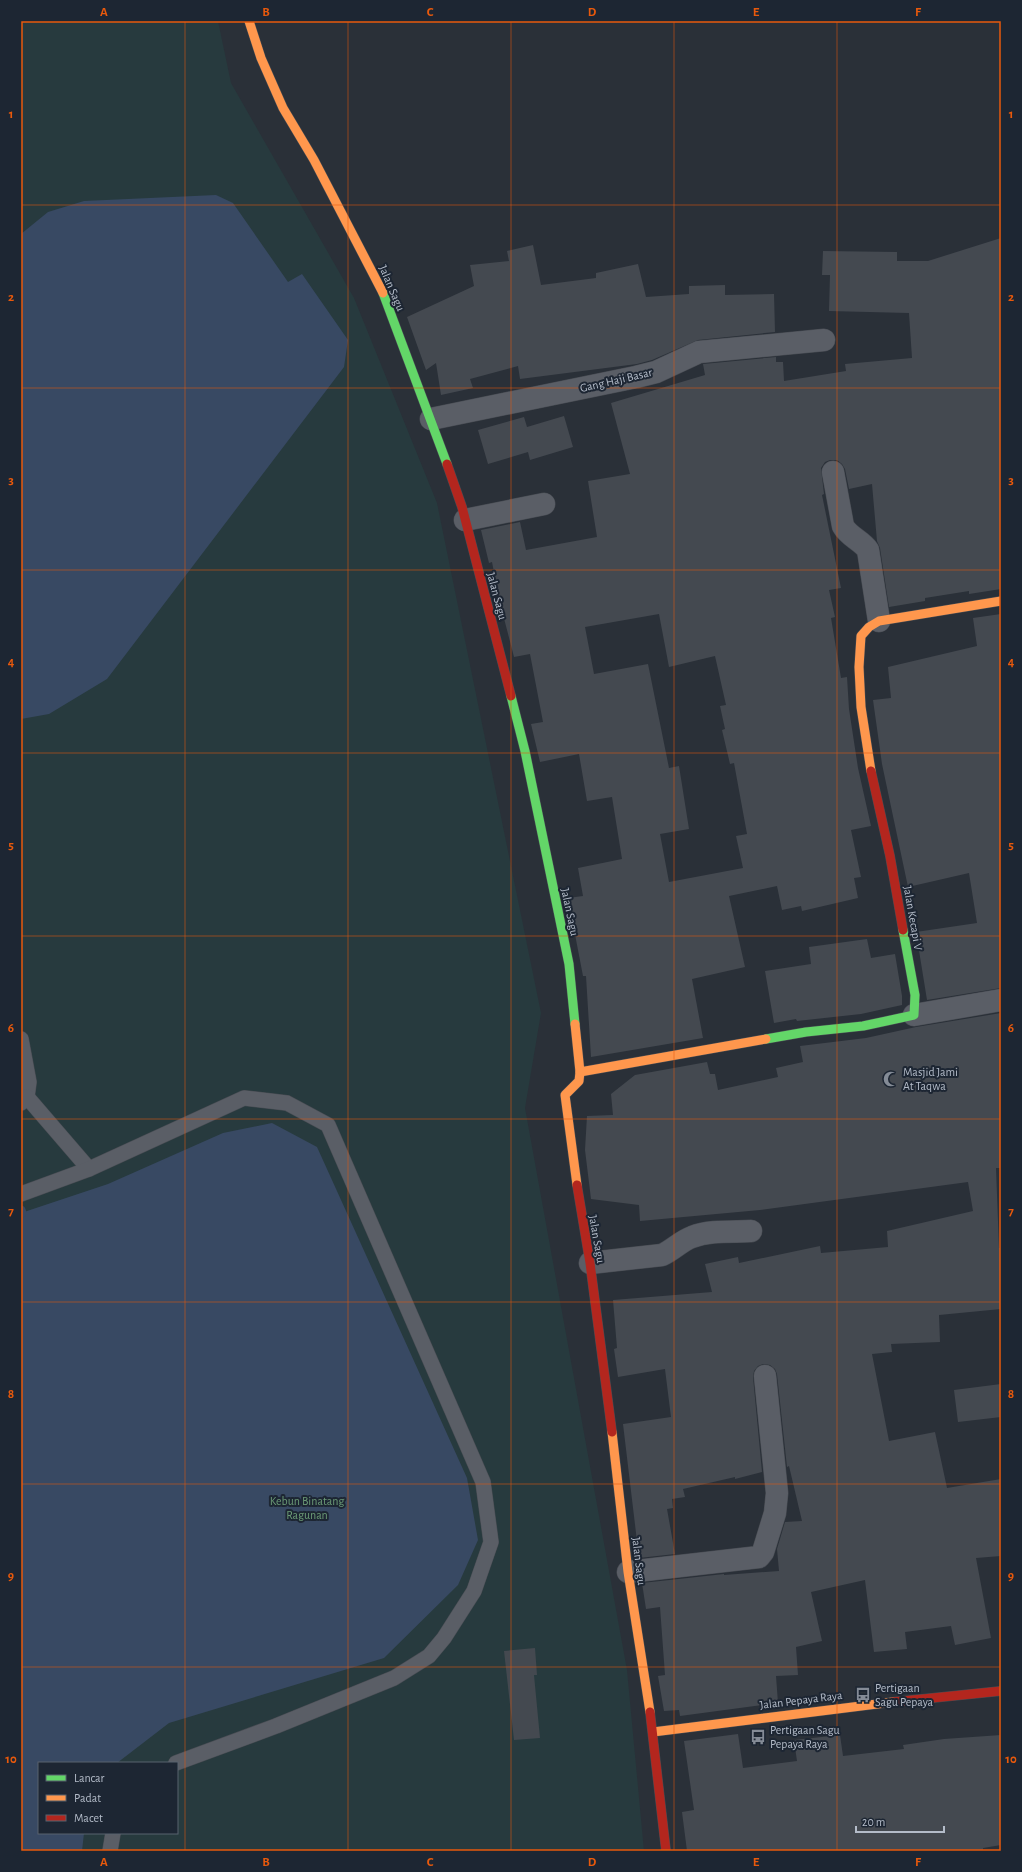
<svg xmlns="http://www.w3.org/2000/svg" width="1022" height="1872" font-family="'Alegreya Sans',sans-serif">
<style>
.green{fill:#273a3e;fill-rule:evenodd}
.water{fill:#384963}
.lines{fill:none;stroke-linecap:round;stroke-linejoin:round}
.stream{stroke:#384963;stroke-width:9}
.building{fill:#444950;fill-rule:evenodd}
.lane-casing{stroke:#484c53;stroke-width:16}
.street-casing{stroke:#484c53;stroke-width:23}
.fast-casing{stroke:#484c53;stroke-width:10}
.slow-casing{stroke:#484c53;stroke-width:10}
.jam-casing{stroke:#484c53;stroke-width:10}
.lane{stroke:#5a5e66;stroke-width:15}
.street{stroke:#5a5e66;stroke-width:22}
.fast{stroke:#63d668;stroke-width:9}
.slow{stroke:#ff974d;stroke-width:9}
.jam{stroke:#b3261e;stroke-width:9}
.grid{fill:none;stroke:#e8590c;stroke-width:1;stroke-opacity:0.55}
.labels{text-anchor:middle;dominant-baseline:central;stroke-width:4;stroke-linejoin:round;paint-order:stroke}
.street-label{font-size:12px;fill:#b4bcc9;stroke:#1d2633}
.poi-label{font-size:12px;fill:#b4bcc9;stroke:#1d2633;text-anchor:start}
.park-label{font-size:12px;fill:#6b9a76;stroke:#1d2633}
.neatline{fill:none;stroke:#e8590c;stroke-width:1.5}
.grid-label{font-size:13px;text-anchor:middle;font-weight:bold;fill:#e8590c}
</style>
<rect width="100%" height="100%" fill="#2a3038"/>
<path class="green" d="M21 21H218L231 83 354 298 437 503 541 1013 525 1108 627 1670 644 1851H21ZM39 1763H177V1833H39Z"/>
<g class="water">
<polygon points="216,195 233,203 288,282 302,274 348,340 344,367 107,679 49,714 21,719 21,234 48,212 84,201"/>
<polygon points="272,1123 317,1147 467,1478 478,1540 458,1585 384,1658 169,1723 117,1763 39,1763 39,1833 84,1833 82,1851 21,1851 21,1213 108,1184 223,1133"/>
</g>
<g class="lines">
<polyline class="stream" points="21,1210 22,1213"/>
</g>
<g class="building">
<path d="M1001 238V589L969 594V591L925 598V601L889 607 880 548 877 541 872 484 849 489 845 469 842 464 837 460H830L825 462 821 468 824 494 822 495 841 588 829 590 835 617 831 618 841 678 847 677 849 709 858 768 871 826 851 830 861 877 854 878 858 898 802 911 801 906 782 910 777 886 729 896 745 967 692 979 703 1038 591 1057 586 976H583L568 898 583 896 578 868 622 859 612 797 587 801 579 754 540 762 531 724 543 722 530 654 514 657 500 603 492 562 489 563 481 530 520 522 526 550 597 537 588 481 630 474 611 403 705 375 703 364 776 357V362H783L784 381 846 371 845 364 912 358 909 313 829 311 830 275H822L823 251 897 252V261H928ZM659 614 669 667 715 656 726 705 720 706 725 729 722 730 730 764 734 763 747 834 736 836 743 868 669 882 660 834 689 829 679 766 669 768 648 664 594 674 585 627Z"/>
<polygon points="533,245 541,285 596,278 596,273 638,264 646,297 689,294 689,286 725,285 725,295 774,294 775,332 698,340 652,360 637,364 520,379 518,366 470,379 473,388 441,395 436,363 426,370 407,317 474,286 470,265 509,261 507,251"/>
<polygon points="564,416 573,447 530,460 528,452 488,464 478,430 524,417 527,427"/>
<polygon points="1001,614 1001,988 927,1000 916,932 977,923 969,873 908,887 882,764 873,700 891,698 888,667 977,646 973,618"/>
<polygon points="867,939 871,958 895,954 902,996 902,1005 861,1014 797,1021 796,1019 774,1023 765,971 811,964 809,947"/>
<polygon points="1001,1013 1001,1168 996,1168 999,1248 1001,1248 1001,1309 939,1315 940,1342 891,1344 892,1352 872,1354 889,1441 935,1432 947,1488 1001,1479 1001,1556 976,1558 991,1638 955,1645 951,1626 905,1632 907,1649 874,1652 865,1580 811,1592 822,1641 796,1647 798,1675 776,1676 778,1703 680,1716 679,1710 664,1711 658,1676 665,1675 660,1607 646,1609 642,1583 724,1574 724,1575 779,1571 777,1549 785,1522 802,1521 789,1466 787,1467 777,1374 775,1369 770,1365 763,1364 758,1366 754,1371 753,1377 762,1472 735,1479 735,1477 683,1489 685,1497 672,1499 673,1508 667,1509 675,1554 639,1558 623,1424 671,1417 665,1369 618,1377 614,1349 617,1348 613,1300 712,1292 705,1264 738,1257 739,1263 820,1246 821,1253 888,1247 887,1231 973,1211 968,1182 760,1210 640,1221 639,1205 591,1199 585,1150 587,1116 613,1115 611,1094 635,1075 707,1062 710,1074 715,1074 718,1090 778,1077 776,1068 803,1062 800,1046 866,1038 916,1027"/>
<polygon points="1001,1384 1001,1417 958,1422 954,1390"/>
<polygon points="535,1648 537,1675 534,1675 540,1738 514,1740 504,1651"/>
<polygon points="738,1734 743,1768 797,1761 794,1740 840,1735 843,1756 904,1749 903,1745 944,1739 1001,1735 1001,1845 983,1848 983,1851 687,1851 682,1812 694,1810 684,1741"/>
</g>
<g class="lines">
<defs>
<g id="lane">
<polyline points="21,1039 29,1082 27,1097 21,1103"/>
<polyline points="27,1097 89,1169"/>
<polyline points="21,1194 89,1169 244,1098 287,1103 328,1125 483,1482 491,1542 474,1591 444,1638 429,1656 394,1678 276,1726 176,1763"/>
<polyline points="110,1851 113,1833"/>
</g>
<g id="street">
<polyline points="431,419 636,377 656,372 699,352 824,340"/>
<path d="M833 472 843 526C849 537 861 540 868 550L879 621"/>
<polyline points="465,520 544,504"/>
<polyline points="914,1015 1001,1000"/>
<path d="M590 1263 662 1255C673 1250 681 1241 692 1237 710 1230 732 1232 751 1231"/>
<polyline points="628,1572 759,1557 763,1552 775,1513 777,1493 765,1376"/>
</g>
<g id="fast">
<polyline points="383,293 447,464"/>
<polyline points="511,696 525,751 569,964 575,1024"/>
<polyline points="766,1039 806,1032 863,1026 914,1015 915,995 903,930"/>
</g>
<g id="slow">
<polyline points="249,21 261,58 283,108 314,160 383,293"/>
<polyline points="871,771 861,707 859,667 861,636 869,627 879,621 1001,601"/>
<polyline points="575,1024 580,1072 579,1081 565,1095 577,1185"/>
<polyline points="580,1072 766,1039"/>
<polyline points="612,1432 628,1572 650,1712"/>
<polyline points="653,1732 893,1702"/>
</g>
<g id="jam">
<polyline points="447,464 462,507 511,696"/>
<polyline points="871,771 890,856 903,930"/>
<polyline points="577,1185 590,1263 612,1432"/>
<polyline points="893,1702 1001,1691"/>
<polyline points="650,1712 666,1851"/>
</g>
</defs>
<use href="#lane" class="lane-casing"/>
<use href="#street" class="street-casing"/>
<use href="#fast" class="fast-casing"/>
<use href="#slow" class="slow-casing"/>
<use href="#jam" class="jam-casing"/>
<use href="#lane" class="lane"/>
<use href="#street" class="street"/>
<use href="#fast" class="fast"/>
<use href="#slow" class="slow"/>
<use href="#jam" class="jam"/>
</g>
<path class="grid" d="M185 21V1851M348 21V1851M511 21V1851M674 21V1851M837 21V1851M21 205H1001M21 388H1001M21 570H1001M21 753H1001M21 936H1001M21 1119H1001M21 1302H1001M21 1484H1001M21 1667H1001"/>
<defs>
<symbol id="mosque-bare" viewBox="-9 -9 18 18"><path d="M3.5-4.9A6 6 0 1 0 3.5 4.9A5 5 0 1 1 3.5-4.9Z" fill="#848b96" stroke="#1d2633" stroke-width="2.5" paint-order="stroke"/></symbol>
<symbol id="bus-bare" viewBox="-9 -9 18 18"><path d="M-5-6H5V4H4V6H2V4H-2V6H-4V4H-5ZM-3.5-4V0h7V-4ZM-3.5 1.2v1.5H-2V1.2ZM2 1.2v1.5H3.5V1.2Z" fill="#848b96" stroke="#1d2633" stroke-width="2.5" paint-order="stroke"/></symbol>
</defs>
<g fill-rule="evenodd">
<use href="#mosque-bare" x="880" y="1068" width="22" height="22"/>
<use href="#bus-bare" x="852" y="1684" width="22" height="22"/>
<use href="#bus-bare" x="747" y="1726" width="22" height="22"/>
</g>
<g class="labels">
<g class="street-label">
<text transform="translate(392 288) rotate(67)">Jalan Sagu</text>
<text transform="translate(616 380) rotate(-13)">Gang Haji Basar</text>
<text transform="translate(497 596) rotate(75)">Jalan Sagu</text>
<text transform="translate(570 912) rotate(78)">Jalan Sagu</text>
<text transform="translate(913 918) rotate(80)">Jalan Kecapi V</text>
<text transform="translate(597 1239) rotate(80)">Jalan Sagu</text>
<text transform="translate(639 1561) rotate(83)">Jalan Sagu</text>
<text transform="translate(801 1700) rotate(-7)">Jalan Pepaya Raya</text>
</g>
<g class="poi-label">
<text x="903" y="1072">Masjid Jami<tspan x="903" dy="14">At Taqwa</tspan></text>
<text x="875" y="1688">Pertigaan<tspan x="875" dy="14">Sagu Pepaya</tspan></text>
<text x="770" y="1730">Pertigaan Sagu<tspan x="770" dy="14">Pepaya Raya</tspan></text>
</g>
<g class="park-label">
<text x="307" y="1501">Kebun Binatang<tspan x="307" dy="14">Ragunan</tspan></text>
</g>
</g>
<rect width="1022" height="1872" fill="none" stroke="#1d2633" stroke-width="44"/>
<rect x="38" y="1762" width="140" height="72" fill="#1d2633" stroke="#59626f"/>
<rect x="46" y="1775" width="20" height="6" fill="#63d668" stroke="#59626f"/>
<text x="74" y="1782" font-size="12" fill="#b4bcc9">Lancar</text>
<rect x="46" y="1795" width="20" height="6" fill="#ff974d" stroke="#59626f"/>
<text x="74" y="1802" font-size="12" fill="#b4bcc9">Padat</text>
<rect x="46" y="1815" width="20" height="6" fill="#b3261e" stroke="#59626f"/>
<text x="74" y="1822" font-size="12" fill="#b4bcc9">Macet</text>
<path d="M856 1826v6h88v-6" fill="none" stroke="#b4bcc9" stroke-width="2"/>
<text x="862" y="1826" font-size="12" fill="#b4bcc9" stroke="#1d2633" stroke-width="3" paint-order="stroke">20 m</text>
<rect x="22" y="22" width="978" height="1828" class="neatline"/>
<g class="grid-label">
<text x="104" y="16">A</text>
<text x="266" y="16">B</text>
<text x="430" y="16">C</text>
<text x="592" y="16">D</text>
<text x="756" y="16">E</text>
<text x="918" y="16">F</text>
<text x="11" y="118">1</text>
<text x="1011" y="118">1</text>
<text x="11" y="301">2</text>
<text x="1011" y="301">2</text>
<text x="11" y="484">3</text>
<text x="1011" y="484">3</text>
<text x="11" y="666">4</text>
<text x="1011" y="666">4</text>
<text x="11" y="849">5</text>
<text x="1011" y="849">5</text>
<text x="11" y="1032">6</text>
<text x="1011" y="1032">6</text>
<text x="11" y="1215">7</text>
<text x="1011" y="1215">7</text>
<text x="11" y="1398">8</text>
<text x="1011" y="1398">8</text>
<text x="11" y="1580">9</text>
<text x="1011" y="1580">9</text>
<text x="11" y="1763">10</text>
<text x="1011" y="1763">10</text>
<text x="104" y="1866">A</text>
<text x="266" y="1866">B</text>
<text x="430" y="1866">C</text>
<text x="592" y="1866">D</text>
<text x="756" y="1866">E</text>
<text x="918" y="1866">F</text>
</g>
</svg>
